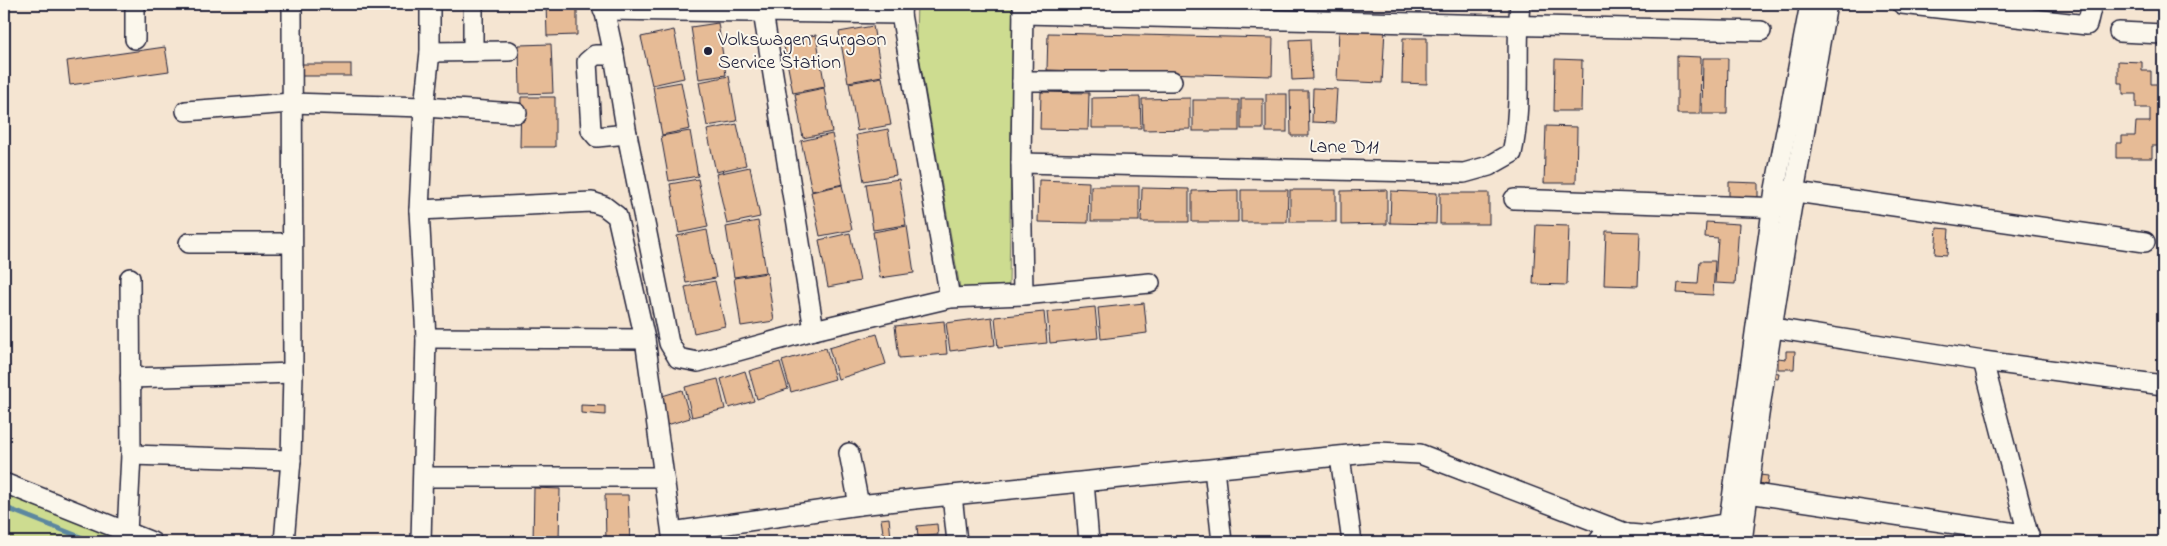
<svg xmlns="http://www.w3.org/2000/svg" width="2167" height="546" font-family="'Indie Flower',sans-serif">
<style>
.green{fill:#cddc90;stroke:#787f66}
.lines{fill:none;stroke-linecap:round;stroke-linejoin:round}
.stream{stroke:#5c87a0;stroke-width:5}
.building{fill:#e6bb96;stroke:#22223b}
.minor-casing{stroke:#22223b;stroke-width:22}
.minor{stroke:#fbf7ec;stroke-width:19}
.poi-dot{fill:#22223b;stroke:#fbf7ec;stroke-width:2}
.labels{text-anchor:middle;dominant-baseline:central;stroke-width:4;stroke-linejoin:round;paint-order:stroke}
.poi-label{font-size:20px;fill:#22223b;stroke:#fbf7ec;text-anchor:start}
.street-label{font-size:20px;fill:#22223b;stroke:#fbf7ec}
</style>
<rect width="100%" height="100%" fill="#f5e5d2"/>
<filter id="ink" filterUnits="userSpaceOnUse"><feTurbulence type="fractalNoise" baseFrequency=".02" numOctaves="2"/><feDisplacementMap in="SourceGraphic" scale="10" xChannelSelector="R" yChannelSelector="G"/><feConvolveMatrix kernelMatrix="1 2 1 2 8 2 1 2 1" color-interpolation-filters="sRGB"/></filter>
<g filter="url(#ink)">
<g class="green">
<polygon points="917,4 1013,4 1009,285 960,288 916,38"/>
<polygon points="4,490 132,542 4,542"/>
</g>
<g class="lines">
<polyline class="stream" points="4,507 93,542"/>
</g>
<g class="building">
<polygon points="546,4 577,4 577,35 547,36"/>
<polygon points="1579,4 1600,4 1600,8 1579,7"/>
<rect x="1603" y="4" width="18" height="4"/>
<rect x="1630" y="4" width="22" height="4"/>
<polygon points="718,23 726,75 699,79 691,27"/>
<polygon points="873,26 882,76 848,82 839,32"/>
<polygon points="1339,28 1385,29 1382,83 1337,81"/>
<polygon points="674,30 684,78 652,85 641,37"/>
<polygon points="1048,33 1273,38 1272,76 1047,70"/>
<polygon points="816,35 825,87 793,93 783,41"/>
<polygon points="1403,38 1427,38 1427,84 1402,83"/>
<polygon points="1310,39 1312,79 1292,80 1290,40"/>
<polygon points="551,44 553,93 520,94 519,45"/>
<polygon points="165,47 169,71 70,85 67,61"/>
<polygon points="1677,56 1701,57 1700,114 1677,114"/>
<polygon points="1703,58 1728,58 1727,114 1702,114"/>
<polygon points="1555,59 1582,60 1581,111 1554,111"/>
<polygon points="2118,61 2142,62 2142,71 2151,71 2151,84 2161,84 2161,93 2163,93 2163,146 2152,146 2152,158 2116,158 2116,143 2122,143 2122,136 2135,136 2136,122 2150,122 2150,108 2136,108 2136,94 2123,94 2123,83 2118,83"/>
<rect x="301" y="64" width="50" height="12"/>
<polygon points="729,76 737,121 707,126 699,82"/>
<polygon points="882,77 891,125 857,131 849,83"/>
<polygon points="681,82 690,129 662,135 653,87"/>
<polygon points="824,88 832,132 803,138 795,94"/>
<polygon points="1313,88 1337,89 1335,123 1312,122"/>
<polygon points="1290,91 1308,91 1309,136 1291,136"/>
<polygon points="1041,92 1089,93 1088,130 1040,129"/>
<rect x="1266" y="94" width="21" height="38"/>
<polygon points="521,97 555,97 555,147 520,147"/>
<polygon points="1140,97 1141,128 1092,128 1092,98"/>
<polygon points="1190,98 1190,129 1143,130 1142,99"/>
<rect x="1241" y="99" width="22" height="30"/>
<rect x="1193" y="100" width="46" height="31"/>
<polygon points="737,124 746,165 716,172 707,130"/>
<polygon points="1546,126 1577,127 1576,183 1544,183"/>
<polygon points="888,129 896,175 864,181 856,135"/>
<polygon points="690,131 698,176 669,181 661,136"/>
<polygon points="832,134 843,184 812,191 801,141"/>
<polygon points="750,167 760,217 727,224 716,174"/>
<polygon points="698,179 708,227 679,233 670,184"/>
<polygon points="899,179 906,225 873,230 866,184"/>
<polygon points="1039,180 1089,182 1088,223 1038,222"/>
<polygon points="1729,182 1758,183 1758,200 1729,199"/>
<polygon points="842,185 852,230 820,236 811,192"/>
<rect x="1091" y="186" width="48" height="35"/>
<polygon points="1142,188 1189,189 1189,222 1141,222"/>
<polygon points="1238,190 1238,222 1192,222 1192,191"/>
<polygon points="1241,190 1288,190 1287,222 1241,222"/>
<rect x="1290" y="190" width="46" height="32"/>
<polygon points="1387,190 1387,224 1341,225 1341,191"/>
<polygon points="1391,191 1437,193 1436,224 1390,223"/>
<rect x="1440" y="193" width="49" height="31"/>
<polygon points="758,221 766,272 734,277 726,227"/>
<polygon points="1706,222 1739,224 1735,284 1715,283 1718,238 1705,237"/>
<polygon points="1536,225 1569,226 1567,285 1533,284"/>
<polygon points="907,226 914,273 880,278 873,232"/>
<polygon points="1937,228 1949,229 1947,255 1935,254"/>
<polygon points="707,230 716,278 686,283 677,236"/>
<polygon points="1606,231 1640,232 1638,286 1604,285"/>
<polygon points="850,233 860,281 828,287 819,240"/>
<polygon points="1700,261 1715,261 1713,295 1677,293 1678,283 1698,284"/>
<polygon points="767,273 774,321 741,326 734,278"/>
<polygon points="715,281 725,326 694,333 685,287"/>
<polygon points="1144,303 1147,333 1101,339 1098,308"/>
<polygon points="1095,307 1098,338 1050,343 1047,312"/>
<polygon points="1044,312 1047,343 998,348 995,317"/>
<polygon points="992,317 995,345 950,351 946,323"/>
<polygon points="944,321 947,354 899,358 895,326"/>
<polygon points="877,334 886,364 838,379 829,348"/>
<polygon points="826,348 835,379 791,392 782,361"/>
<polygon points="1786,351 1795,351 1794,369 1778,369 1778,358 1786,359"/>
<polygon points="780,362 788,389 757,399 749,371"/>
<polygon points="745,371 754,401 729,408 721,379"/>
<polygon points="1771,372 1779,373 1778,379 1771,378"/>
<polygon points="718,379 725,409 692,417 685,387"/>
<polygon points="682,390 690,418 667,425 659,397"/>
<polygon points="581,405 605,406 605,415 581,413"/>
<polygon points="1760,475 1768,476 1767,485 1759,483"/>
<polygon points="534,488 560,489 559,542 533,542"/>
<polygon points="605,495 628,495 630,542 606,542"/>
<polygon points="889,518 891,538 884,539 881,519"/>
<polygon points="937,524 938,535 918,537 917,526"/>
</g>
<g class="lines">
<defs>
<g id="minor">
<polyline points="603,4 614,55 627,134 669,343 678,358 698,362 814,330 950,298 1023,295 1150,283"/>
<polyline points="902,4 901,14 950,298"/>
<polyline points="1902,4 2087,25 2092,4"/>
<polyline points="603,10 901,14"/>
<polyline points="763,12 814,330"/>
<polyline points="1023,14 1761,31"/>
<polyline points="2119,32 2163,34"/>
<polyline points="135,39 135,4"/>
<polyline points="473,51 473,4"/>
<polyline points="430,52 509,51"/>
<polyline points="614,55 595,55 587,62 591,130 597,137 627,134"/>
<polyline points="1022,81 1172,81"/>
<polyline points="186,111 291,103 424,107 517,113"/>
<path d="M1021 163 1464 173 1489 166 1512 153C1523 104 1515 53 1520 4"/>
<polyline points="1782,190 2145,242"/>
<polyline points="1514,199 1785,208"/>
<polyline points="419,210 592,202 604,206 617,216 645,339 673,542"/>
<polyline points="189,243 292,243"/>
<polyline points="1023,295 1021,163 1023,4"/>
<polyline points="1760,326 1983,361 2163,385"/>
<polyline points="426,338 645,339"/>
<polyline points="1983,361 2030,542"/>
<polyline points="130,378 293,373"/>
<polyline points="849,453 859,505"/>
<polyline points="131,455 291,460"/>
<polyline points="1340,457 1352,542"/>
<polyline points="1214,469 1222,542"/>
<polyline points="424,477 663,477"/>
<polyline points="1084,482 1089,542"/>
<polyline points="4,483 152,542"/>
<polyline points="1735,491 2029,535"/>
<polyline points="952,495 957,542"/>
<polyline points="672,532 859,505 952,495 1378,452 1420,454 1628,534 1652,536 1729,523"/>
<polyline points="127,533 131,455 130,278"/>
<polyline points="284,542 291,460 293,373 292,4"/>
<polyline points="421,542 426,338 419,210 424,107 430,52 430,4"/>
<polyline points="1598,542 1609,527"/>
<polyline points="1726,542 1775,189 1810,4"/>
<path d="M1742 542C1764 362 1795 183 1827 4"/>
</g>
</defs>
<use href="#minor" class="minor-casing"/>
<use href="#minor" class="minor"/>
</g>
</g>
<circle class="poi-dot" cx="708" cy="51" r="5"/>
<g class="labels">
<g class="poi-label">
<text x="718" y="40">Volkswagen Gurgaon<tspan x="718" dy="23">Service Station</tspan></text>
</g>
<g class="street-label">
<text transform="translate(1344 148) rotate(1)">Lane D11</text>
</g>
</g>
<rect width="2167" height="546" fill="none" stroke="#fbf7ec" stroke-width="20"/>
<rect x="10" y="10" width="2147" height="526" fill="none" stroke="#22223b" stroke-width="2" filter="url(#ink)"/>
</svg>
